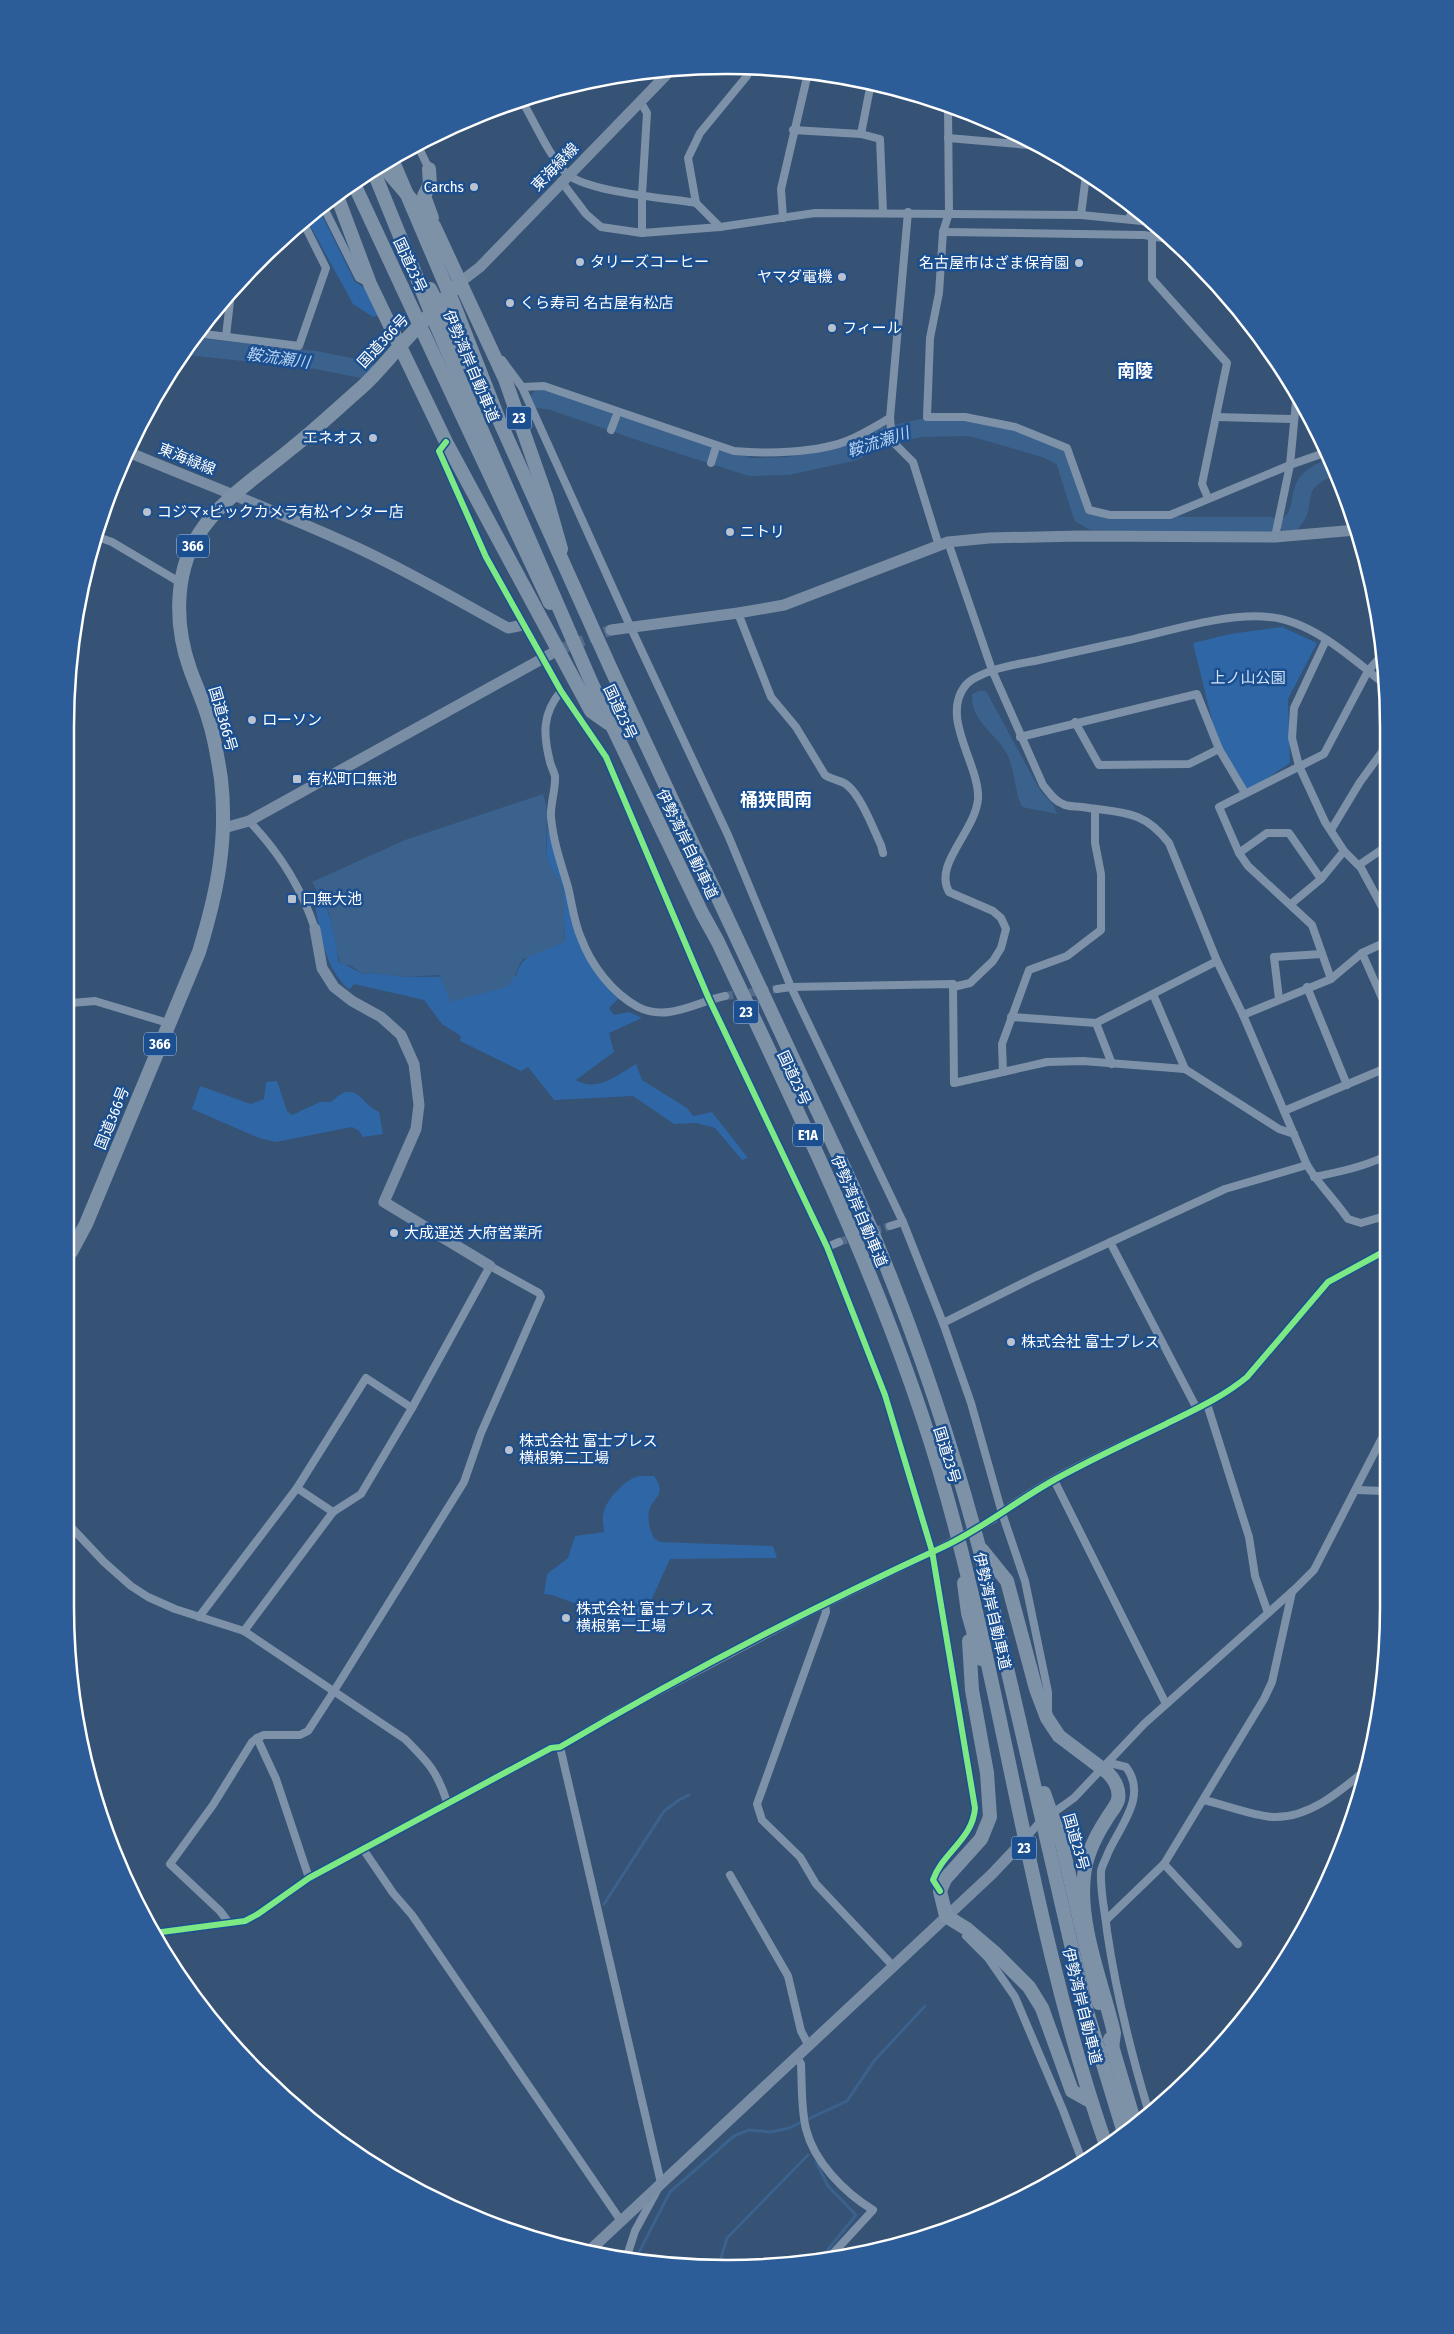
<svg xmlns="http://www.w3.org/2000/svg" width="1454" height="2334" font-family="'Fira Sans Condensed','Noto Sans JP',sans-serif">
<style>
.green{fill:#2f66a5}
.water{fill:#3b618d}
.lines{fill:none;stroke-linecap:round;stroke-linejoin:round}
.stream{stroke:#3b618d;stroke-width:3}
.river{stroke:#3b618d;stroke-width:18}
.street-tunnel{stroke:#546c89;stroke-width:8;stroke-dasharray:8 4;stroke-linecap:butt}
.secondary-tunnel{stroke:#546c89;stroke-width:11;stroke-dasharray:11 5.5;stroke-linecap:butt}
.street{stroke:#7d92a8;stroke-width:8}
.secondary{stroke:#798da4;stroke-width:11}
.highway{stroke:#7e92a7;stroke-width:14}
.street-bridge{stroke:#7d92a8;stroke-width:8}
.highway-bridge{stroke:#7e92a7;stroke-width:14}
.cycleway-casing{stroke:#1b4f8f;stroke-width:9}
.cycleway{stroke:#7ce984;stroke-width:6}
.poi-dot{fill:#b9c2ce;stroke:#1b4f8f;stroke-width:2}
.labels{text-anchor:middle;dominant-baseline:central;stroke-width:5;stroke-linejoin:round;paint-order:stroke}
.shield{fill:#1b4f8f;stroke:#bbcadd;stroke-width:1}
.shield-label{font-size:14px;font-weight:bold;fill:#fff}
.street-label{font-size:15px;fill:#fff;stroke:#1b4f8f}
.poi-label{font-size:15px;fill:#fff;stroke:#1b4f8f;text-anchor:start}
.park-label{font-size:15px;fill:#cfe3fa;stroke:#1b4f8f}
.water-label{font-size:16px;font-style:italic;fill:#b5d3f5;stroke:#1b4f8f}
.quarter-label{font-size:18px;font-weight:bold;fill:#fff;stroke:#1b4f8f}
.rim{fill:none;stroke:#fff;stroke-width:2.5}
</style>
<rect width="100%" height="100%" fill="#365274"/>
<g class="green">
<polygon points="319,209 355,282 368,290 379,315 373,317 353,304 306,218"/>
<polygon points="1282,627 1317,643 1288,699 1290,763 1245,793 1219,749 1193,643 1230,634"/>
<path d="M547 827 566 887 573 924 580 946 595 971 618 999 609 1008 614 1015 629 1012 642 1018 609 1033 614 1052 576 1080C597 1093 619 1074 636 1064L642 1080 687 1108 693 1116 712 1112 748 1158 742 1160 715 1128 696 1123 674 1124 633 1096 554 1100 528 1067 521 1071 460 1041 461 1036 442 1024 424 1000 354 984 349 990C322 964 321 932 313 896L319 895C331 914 338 938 338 961L363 974 371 973 406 977 516 976C522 952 544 949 565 941L562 885 551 869 547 858Z"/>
<path d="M277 1081 287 1111 292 1115 320 1102H331C356 1078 359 1102 379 1112L383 1134 363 1137 358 1130 352 1127 276 1142 259 1138 192 1109 200 1086 251 1104 264 1099 266 1082Z"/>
<path d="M639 1476H654C668 1495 652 1498 649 1511 647 1521 650 1529 654 1538L660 1542 773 1546 777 1558 670 1559 639 1627 552 1595 544 1594 547 1574 568 1558 575 1536 604 1532C604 1527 602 1521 603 1516 604 1501 625 1479 639 1476Z"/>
</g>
<g class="water">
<path d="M979 691H986L1040 790 1054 806 1057 814 1022 807C1014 790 1015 771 1007 754 996 733 970 721 972 694Z"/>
<path d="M543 794C551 814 544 835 547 856 549 868 560 876 562 887 566 904 563 924 565 942L523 959C516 968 516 979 506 987L450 1002 440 975 406 977 371 973 363 974 351 966 340 964 329 913 312 882 405 840Z"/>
</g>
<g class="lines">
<g class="stream">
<polyline points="604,1904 664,1811 679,1800 689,1795"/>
<polyline points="816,2162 828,2186 856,2215 817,2263"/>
<polyline points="635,2260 670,2192 734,2136 749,2130 771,2132 789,2128 847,2101 874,2061 925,2006"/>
<polyline points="718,2268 727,2238 808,2155"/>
</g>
<g class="river">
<polyline points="189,346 316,360 366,370"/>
<polyline points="539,399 552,401 650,435 750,467 788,466 853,452 882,437 921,428 971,427 1047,449 1064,458 1082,515 1093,521 1188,526 1271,526"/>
<path d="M1289 525C1312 506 1286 484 1330 468"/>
</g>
<g class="street-tunnel">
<polyline points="725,996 777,989"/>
<polyline points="839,1242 890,1226"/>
</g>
<polyline class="secondary-tunnel" points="558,650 611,630"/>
<g class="street">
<path d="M521 99C533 119 550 158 567 174 588 192 666 198 696 203"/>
<polyline points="640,101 647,113 642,195 642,233"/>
<polyline points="948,106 949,213 943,232 939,293 930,338 927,417 965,417 1015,427 1067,448 1089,510 1110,515 1170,515 1290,465 1324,453"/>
<polyline points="793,130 861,134 880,139 883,212"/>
<polyline points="861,134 871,83"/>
<polyline points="948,138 1040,146"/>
<polyline points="417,144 429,169"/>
<polyline points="561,181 586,214 601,227 642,233 720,227 815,213 1081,215 1152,222"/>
<polyline points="323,206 359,278 369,283"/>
<polyline points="908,212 890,418 892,441 913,462 939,546"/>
<polyline points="1081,215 1086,175"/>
<polyline points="783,218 781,189 808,73"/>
<polyline points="1129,219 1134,205"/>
<polyline points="720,227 696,203 688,158 700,133 747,76 751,67"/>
<polyline points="943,232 1144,235 1169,239"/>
<polyline points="1152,237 1152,279 1227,363 1202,484 1208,498"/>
<polyline points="196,333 299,346 326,268 303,222 301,222"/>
<polyline points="226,336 231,293"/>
<polyline points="502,360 522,387 630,626 728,835 791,987 903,1222 943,1323 971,1403 1002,1513 1025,1581 1048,1692 1048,1711"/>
<path d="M522 387 544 386 734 451C766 454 819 453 849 440 863 434 876 426 890 418"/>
<polyline points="1216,417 1293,419"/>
<polyline points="611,430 616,417"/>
<path d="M446 442 439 451 486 557 561 691 606 757 709 999 827 1247 885 1395 932 1551 975 1808C973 1839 942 1853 933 1880L940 1891"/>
<polyline points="711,463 715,450"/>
<polyline points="98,537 112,542 181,583"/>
<polyline points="1275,537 1290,465 1297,391"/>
<path d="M948 542 992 670 1043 785C1049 792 1054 801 1063 804 1068 807 1076 806 1082 807 1121 813 1143 809 1169 843L1217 961 1243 1015 1307 1165C1319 1185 1335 1200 1348 1219L1361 1223 1385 1216"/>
<path d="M738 613 771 697 796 727 825 775C832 780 841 780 847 785 861 796 873 828 881 845L883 853"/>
<polyline points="1326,640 1294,708 1292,738 1299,766 1325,822 1344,851 1361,868 1387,916"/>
<path d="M561 691C542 714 543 734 550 762 551 766 554 772 555 776 556 789 550 804 551 817 553 841 561 864 568 887 572 904 574 922 581 938 591 965 612 993 638 1007 668 1022 696 1002 725 996"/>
<polyline points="1075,722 1099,765 1189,764 1219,749"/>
<polyline points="1020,737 1197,694 1219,749 1245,793"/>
<path d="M249 821C278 851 302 889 315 929"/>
<polyline points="1331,830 1360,782 1387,745"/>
<polyline points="1239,853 1267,833 1289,833 1321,879"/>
<polyline points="1359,865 1387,846"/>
<polyline points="1291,904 1321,879 1344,851"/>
<polyline points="1362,953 1386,1007"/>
<polyline points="1331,979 1312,925 1248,866 1239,853 1219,807 1324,754 1368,671 1383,654"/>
<path d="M953 987 970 983 993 961 1001 948 1006 929 1001 918 993 911 949 892C933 864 975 832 978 799 980 765 940 718 965 686 971 678 985 673 994 670 1009 665 1024 663 1039 660 1066 654 1093 648 1120 642 1163 633 1225 612 1269 617 1313 621 1354 660 1388 687"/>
<polyline points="1307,987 1347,1085"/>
<polyline points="777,989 791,987 953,984 954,1083 1047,1062 1083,1061 1185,1069 1279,1129 1294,1134"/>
<polyline points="1153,994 1185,1069"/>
<polyline points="1279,999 1274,957 1322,954"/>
<polyline points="71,1003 95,1001 168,1023"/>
<polyline points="1243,1015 1331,979 1362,953 1386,942"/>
<polyline points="1011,1017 1096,1023 1217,961"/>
<polyline points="1096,1023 1112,1064"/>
<polyline points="1003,1072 1002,1044 1029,970 1067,956 1101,930 1101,874 1095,843 1095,809"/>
<polyline points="1284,1111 1386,1068"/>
<path d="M1314 1177C1339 1172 1363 1167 1386 1156"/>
<polyline points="890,1226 903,1222"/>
<polyline points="1110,1242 1197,1409"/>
<polyline points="827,1247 839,1242"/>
<polyline points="943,1323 1035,1277 1225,1189 1307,1165"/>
<polyline points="1207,1404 1249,1537 1255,1576 1268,1613"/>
<polyline points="1054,1480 1166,1704"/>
<polyline points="297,1488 333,1512"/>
<polyline points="1357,1490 1384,1491"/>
<path d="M1000 1514C1050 1476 1112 1450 1168 1423 1196 1409 1223 1397 1247 1377L1328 1282 1385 1251"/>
<path d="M71 1527 104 1562 131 1586 148 1597 175 1609 244 1631 405 1739C428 1762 437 1771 447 1802"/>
<polyline points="825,1604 826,1612 757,1804 762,1820 800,1857 816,1884 894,1967"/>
<polyline points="199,1617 297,1488 366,1378 412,1408"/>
<polyline points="244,1631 333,1512 361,1494 412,1408 490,1266 539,1293 541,1297 481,1433 464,1482 334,1691 308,1731 300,1735 264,1735 257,1738 276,1779 309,1878"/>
<polyline points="560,1747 661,2183 635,2231 626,2259"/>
<path d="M1104 1767 1114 1764 1126 1767C1148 1796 1120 1826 1108 1853 1106 1859 1102 1865 1101 1871 1100 1892 1105 1911 1107 1931 1116 1993 1131 2053 1149 2113"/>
<path d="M1204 1800C1222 1804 1257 1817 1274 1817 1308 1818 1338 1793 1362 1773"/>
<polyline points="1026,1838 1039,1823 1074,1798 1144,1724 1295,1589 1314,1570 1384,1434"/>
<polyline points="363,1849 393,1893 412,1915 621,2221"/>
<polyline points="1164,1864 1238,1944"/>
<polyline points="730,1875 788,1976 801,2031 809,2046"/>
<polyline points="1106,1920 1164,1864 1264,1699 1272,1682 1292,1592"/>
<polyline points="229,1923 220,1911 170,1864 213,1805 252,1742 257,1738"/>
<polyline points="154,1933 245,1921 258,1914 309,1878 551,1748 560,1747 616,1714 805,1614 942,1547"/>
<polyline points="966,1936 988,1958 1015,1997 1063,2110 1083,2163"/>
<path d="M797 2057 801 2064C802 2085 801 2109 806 2129 814 2162 845 2193 873 2210L827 2260"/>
</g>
<g class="secondary">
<polyline points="459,283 480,267 671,70"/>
<path d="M128 452C205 484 284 514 360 549 411 573 459 601 508 628L523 625"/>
<polyline points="611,630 738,613 784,605 948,542 989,538 1080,536 1275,537 1356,530"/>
<polyline points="224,828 249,821 558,650"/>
<polyline points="315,929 322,968 334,987 352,1001 381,1017 401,1035 414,1064 419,1105 416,1129 384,1202 490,1266"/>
<polyline points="587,2253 992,1874 1026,1838"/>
</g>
<g class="highway">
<polyline points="381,164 434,226 505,379 546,496 561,549"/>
<polyline points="429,169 430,184 424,196 432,218"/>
<polyline points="354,184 402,287"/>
<polyline points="337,196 370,284 446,442 591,711 608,723"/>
<polyline points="437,362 550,603"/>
<path d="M71 1252 86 1224 199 952C217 893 228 841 221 779 218 760 215 739 209 721 204 703 196 686 190 669 175 627 174 576 197 537 219 500 260 475 292 448 316 429 338 408 361 388 376 375 388 359 402 344 421 323 440 304 459 283"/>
<path d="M982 1550 1007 1581 1036 1689 1047 1718 1059 1736 1108 1773C1115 1780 1120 1790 1118 1800 1116 1807 1109 1814 1106 1820 1095 1837 1086 1855 1084 1876 1078 1925 1103 1985 1114 2033L1112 2048"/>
<polyline points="964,1583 968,1613 981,1659"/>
<polyline points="969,1641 972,1690 987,1773 990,1817 981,1839 945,1879 940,1891 946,1916 967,1929 994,1952 1029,1987 1042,2008 1072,2091 1088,2100"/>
<polyline points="1110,2039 1135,2124"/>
</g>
<polyline class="street-bridge" points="942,1547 994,1519"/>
<g class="highway-bridge">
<path d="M391 157 454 305 499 420 611 669 854 1189C906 1308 947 1425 980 1551L1085 2005 1124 2133"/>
<path d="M373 170 434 320 592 684 702 913 718 942C803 1123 893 1303 947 1497 1007 1712 1033 1936 1107 2148"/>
<polyline points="402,287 437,362"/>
<polyline points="430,289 468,364"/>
<polyline points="1044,1793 1062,1844 1099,2003"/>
</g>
<defs>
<g id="cycleway">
<path d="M446 442 439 451 486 557 561 691 606 757 709 999 827 1247 885 1395 932 1551 975 1808C973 1839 942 1853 933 1880L940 1891"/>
<path d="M154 1933 245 1921 258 1914 309 1878 551 1748 560 1747C684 1674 813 1607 943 1547 982 1529 1016 1501 1054 1480 1090 1460 1129 1442 1166 1424 1194 1410 1223 1397 1247 1377L1328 1282 1385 1251"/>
</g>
</defs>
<use href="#cycleway" class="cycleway-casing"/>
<use href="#cycleway" class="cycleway"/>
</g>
<g class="poi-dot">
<circle cx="474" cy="187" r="5"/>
<circle cx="580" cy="262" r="5"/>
<circle cx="1079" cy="263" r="5"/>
<circle cx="842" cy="277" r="5"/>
<circle cx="510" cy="303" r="5"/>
<circle cx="832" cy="328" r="5"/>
<circle cx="373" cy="438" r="5"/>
<circle cx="147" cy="512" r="5"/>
<circle cx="730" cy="532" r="5"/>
<circle cx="252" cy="720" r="5"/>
<rect x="292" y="774" width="10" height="10" rx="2.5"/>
<rect x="287" y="894" width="10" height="10" rx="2.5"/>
<circle cx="394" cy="1233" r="5"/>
<circle cx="1011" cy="1342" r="5"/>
<circle cx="509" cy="1450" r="5"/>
<circle cx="566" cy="1618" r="5"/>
</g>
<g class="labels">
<g class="shield">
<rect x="506.5" y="406.5" width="25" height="23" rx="4"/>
<rect x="177" y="534.5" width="32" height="23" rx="4"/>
<rect x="733.5" y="1000.5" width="25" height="23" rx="4"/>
<rect x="144" y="1032.5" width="32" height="23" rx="4"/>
<rect x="793" y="1123.5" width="30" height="23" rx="4"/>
<rect x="1011.5" y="1836.5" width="25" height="23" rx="4"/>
</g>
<g class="shield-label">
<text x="519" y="418">23</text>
<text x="193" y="546">366</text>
<text x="746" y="1012">23</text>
<text x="160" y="1044">366</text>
<text x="808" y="1135">E1A</text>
<text x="1024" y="1848">23</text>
</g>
<g class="street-label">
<text transform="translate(555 167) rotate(-46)">東海緑線</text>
<text transform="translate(410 265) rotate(65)">国道23号</text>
<text transform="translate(383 341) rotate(-47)">国道366号</text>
<text transform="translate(471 366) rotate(67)">伊勢湾岸自動車道</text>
<text transform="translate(187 459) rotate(22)">東海緑線</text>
<text transform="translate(620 712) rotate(65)">国道23号</text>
<text transform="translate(223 719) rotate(74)">国道366号</text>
<text transform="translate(687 844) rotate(64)">伊勢湾岸自動車道</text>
<text transform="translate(794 1078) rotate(65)">国道23号</text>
<text transform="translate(112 1118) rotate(-68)">国道366号</text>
<text transform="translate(859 1211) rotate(67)">伊勢湾岸自動車道</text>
<text transform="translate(947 1455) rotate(73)">国道23号</text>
<text transform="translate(992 1611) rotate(77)">伊勢湾岸自動車道</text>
<text transform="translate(1076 1842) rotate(74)">国道23号</text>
<text transform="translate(1082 2006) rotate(76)">伊勢湾岸自動車道</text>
</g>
<g class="poi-label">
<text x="464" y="187" text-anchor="end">Carchs</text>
<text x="590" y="262">タリーズコーヒー</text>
<text x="1069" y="263" text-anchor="end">名古屋市はざま保育園</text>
<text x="832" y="277" text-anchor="end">ヤマダ電機</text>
<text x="520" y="303">くら寿司 名古屋有松店</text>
<text x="842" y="328">フィール</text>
<text x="363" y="438" text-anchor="end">エネオス</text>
<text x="157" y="512">コジマ×ビックカメラ有松インター店</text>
<text x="740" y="532">ニトリ</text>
<text x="262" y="720">ローソン</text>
<text x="307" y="779">有松町口無池</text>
<text x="302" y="899">口無大池</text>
<text x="404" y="1233">大成運送 大府営業所</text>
<text x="1021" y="1342">株式会社 富士プレス</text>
<text x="519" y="1441">株式会社 富士プレス<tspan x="519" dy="17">横根第二工場</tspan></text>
<text x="576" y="1609">株式会社 富士プレス<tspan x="576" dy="17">横根第一工場</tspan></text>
</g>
<g class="park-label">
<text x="1248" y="678">上ノ山公園</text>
</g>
<g class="water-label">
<text transform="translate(278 358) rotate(8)">鞍流瀬川</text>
<text transform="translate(878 442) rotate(-18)">鞍流瀬川</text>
</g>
<g class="quarter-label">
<text x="1135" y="371">南陵</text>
<text x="776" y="800">桶狭間南</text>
</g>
</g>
<path d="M0 0H1454V2334H0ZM727 74H727A653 653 0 0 1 1380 727V1607A653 653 0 0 1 727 2260H727A653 653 0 0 1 74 1607V727A653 653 0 0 1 727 74Z" fill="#2d5d98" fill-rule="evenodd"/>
<path class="rim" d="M727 74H727A653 653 0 0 1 1380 727V1607A653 653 0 0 1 727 2260H727A653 653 0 0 1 74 1607V727A653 653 0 0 1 727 74Z"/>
</svg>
